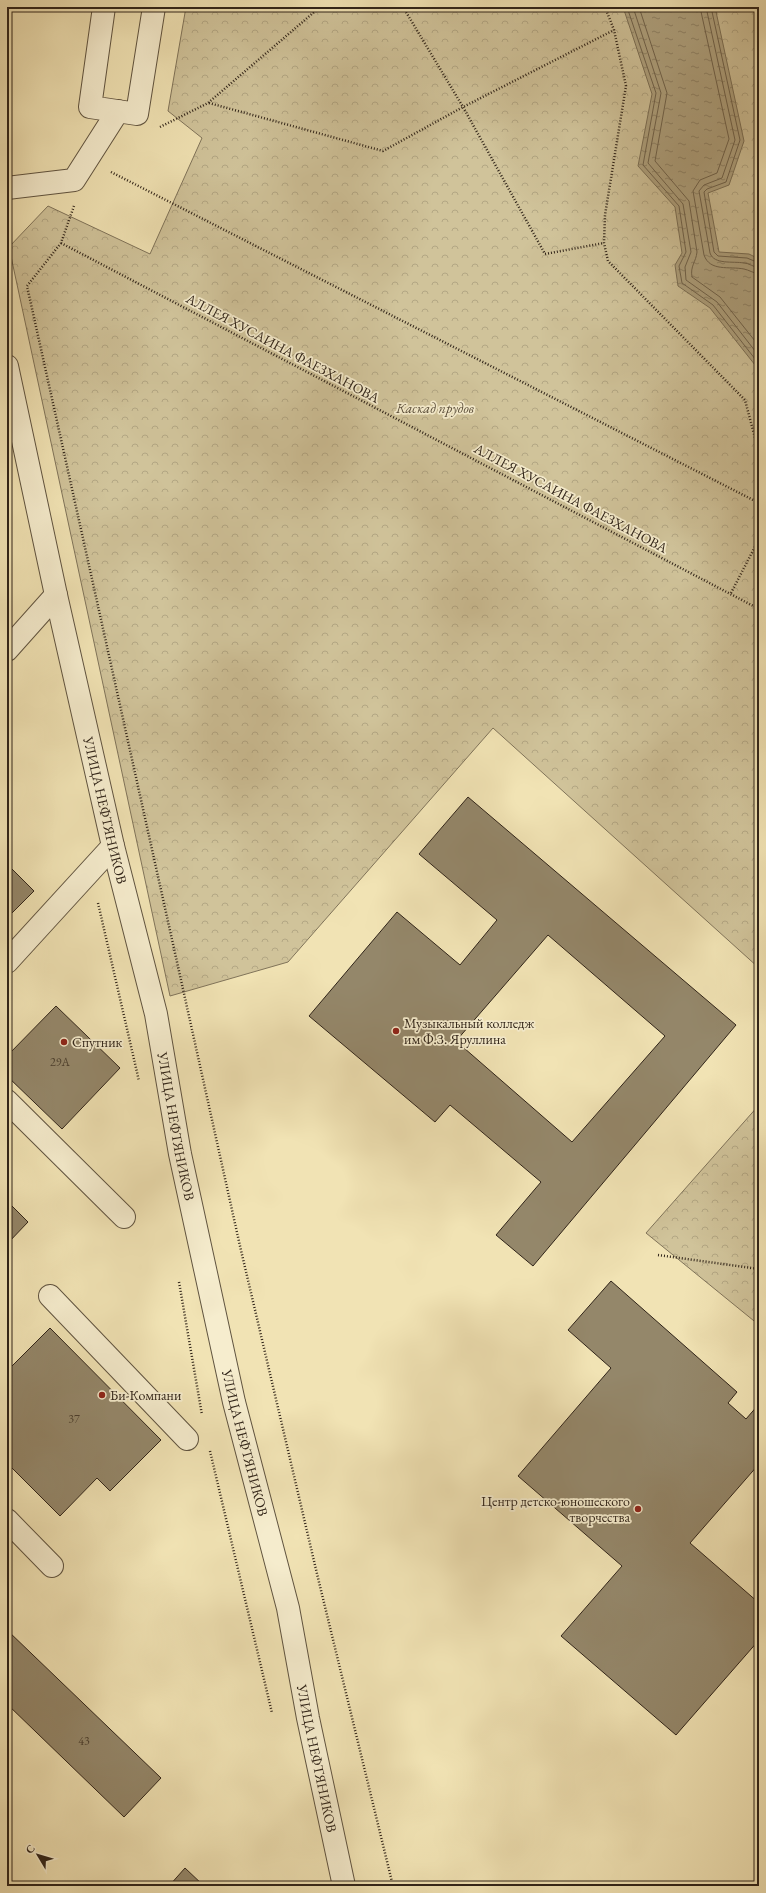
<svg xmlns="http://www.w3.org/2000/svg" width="766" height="1893" font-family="'EB Garamond',serif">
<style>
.park{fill:url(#park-crowns);stroke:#80745a}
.water{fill:url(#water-ripples);stroke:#7c7056}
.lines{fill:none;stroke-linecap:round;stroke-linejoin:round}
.shore{stroke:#70634c;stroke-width:1}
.building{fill:#94876a;stroke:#302419;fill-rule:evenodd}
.minor-casing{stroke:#605440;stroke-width:24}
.path{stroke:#302419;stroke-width:2.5;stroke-dasharray:1 2;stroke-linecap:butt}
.minor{stroke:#f6edce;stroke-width:22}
.poi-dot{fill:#8f2418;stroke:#f6edce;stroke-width:1.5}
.labels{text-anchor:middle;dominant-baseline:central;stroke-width:3.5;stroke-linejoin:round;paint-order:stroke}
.number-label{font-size:12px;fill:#493d2d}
.street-label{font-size:14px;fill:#302419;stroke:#f6edce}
.park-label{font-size:14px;font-style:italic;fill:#584c39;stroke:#f6edce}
.poi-label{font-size:14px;fill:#302419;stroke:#f6edce;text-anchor:start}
</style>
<defs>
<pattern id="park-crowns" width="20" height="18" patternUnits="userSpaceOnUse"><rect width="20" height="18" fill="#d0c39a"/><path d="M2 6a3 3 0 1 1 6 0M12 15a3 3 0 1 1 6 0" fill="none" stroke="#b3a784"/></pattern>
<pattern id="water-ripples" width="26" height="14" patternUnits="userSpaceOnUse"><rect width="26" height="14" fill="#afa27f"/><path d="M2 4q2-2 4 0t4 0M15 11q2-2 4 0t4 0" fill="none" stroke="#8f8467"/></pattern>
</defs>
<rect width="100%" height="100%" fill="#f1e3b4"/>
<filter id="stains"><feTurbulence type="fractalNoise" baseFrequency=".005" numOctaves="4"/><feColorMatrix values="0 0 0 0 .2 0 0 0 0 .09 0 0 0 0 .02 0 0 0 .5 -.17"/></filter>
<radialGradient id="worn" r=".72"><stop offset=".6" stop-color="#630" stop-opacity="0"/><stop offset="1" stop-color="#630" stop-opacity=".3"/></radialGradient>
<g class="park">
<polygon points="186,7 759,7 759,968 493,728 288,962 170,996 9,247 48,206 150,254 202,138 168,111"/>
<polygon points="759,1105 759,1325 646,1233"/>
</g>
<polygon class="water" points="623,7 715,7 744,141 729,185 708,193 719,252 749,254 759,259 759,370 710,308 678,286 675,265 682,253 675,207 638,166 652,94"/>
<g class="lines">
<g class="shore">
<polyline points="627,7 656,93 643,165 679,206 686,252 679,266 682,283 713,305 759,364"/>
<polyline points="633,7 661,93 648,163 683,204 691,252 685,267 686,280 717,302 759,356"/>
<path d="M639 7 667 93 655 161 689 201 697 252C696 262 690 266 692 277L720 297 759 346"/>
<path d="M700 7 729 139 717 173 700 180 693 191 704 255C710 272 729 266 744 269 749 270 753 273 759 274"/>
<path d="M706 7 735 140 722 178 704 185 699 191 710 253C714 265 733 261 744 263 749 263 753 267 759 268"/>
<polyline points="711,7 740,140 726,182 707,189 704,192 714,252 718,256 747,258 759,263"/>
</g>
</g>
<g class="building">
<path d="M468 797 736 1025 533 1266 496 1235 541 1182 450 1105 435 1122 309 1016 397 912 460 965 497 920 419 854ZM548 935 665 1036 572 1142 456 1041Z"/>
<polygon points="7,864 34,891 7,918"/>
<polygon points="56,1006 120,1068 62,1129 7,1076 7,1056"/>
<polygon points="7,1201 28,1222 7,1244"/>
<polygon points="611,1281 737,1392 728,1403 746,1419 759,1404 759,1464 690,1543 759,1603 759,1640 676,1735 561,1636 622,1566 518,1476 611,1368 568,1330"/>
<polygon points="50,1328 161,1440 110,1491 97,1478 60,1516 7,1463 7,1398 12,1393 7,1388 7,1371"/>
<polygon points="7,1630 161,1778 124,1817 7,1704"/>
<polygon points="185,1868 204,1886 169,1886"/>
</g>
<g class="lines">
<defs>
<g id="minor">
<polyline points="104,7 90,107 137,114 154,7"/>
<polyline points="7,188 74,180 118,111"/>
<path id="s1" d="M7 366 56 595 113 846 156 1014 180 1154 234 1402 288 1608 308 1718 344 1886"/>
<polyline points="7,650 56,595"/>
<polyline points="7,962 113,846"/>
<polyline points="7,1101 124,1217"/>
<polyline points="50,1296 187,1439"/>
<polyline points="7,1520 52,1566"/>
</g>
</defs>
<use href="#minor" class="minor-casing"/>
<g class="path">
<polyline points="403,7 463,107 545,254 604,243"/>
<polyline points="605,7 614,30 626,86 605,215 604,243 608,261 745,400 759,453"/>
<polyline points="758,7 759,17"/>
<polyline points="209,103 383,151 463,107 614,30"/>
<polyline points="160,127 208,103 320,7"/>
<polyline points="111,172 759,503"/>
<polyline points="74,206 61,243 27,286 240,1246 318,1578 393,1886"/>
<polyline points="61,243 759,609"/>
<polyline points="731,593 759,539"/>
<polyline points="98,903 139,1081"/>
<polyline points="658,1255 759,1269"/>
<polyline points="179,1282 202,1415"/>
<polyline points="210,1451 272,1713"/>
</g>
<use href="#minor" class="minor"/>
</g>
<g class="poi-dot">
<circle cx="396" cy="1031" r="4"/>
<circle cx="64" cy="1042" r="4"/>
<circle cx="102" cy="1395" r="4"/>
<circle cx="638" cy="1509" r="4"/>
</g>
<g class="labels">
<g class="number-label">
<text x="60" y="1062">29А</text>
<text x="74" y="1419">37</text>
<text x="84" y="1741">43</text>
</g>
<g class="street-label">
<text transform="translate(283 348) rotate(28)">АЛЛЕЯ ХУСАИНА ФАЕЗХАНОВА</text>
<text transform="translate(571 498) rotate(28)">АЛЛЕЯ ХУСАИНА ФАЕЗХАНОВА</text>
<text stroke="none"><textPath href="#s1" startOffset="455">УЛИЦА НЕФТЯНИКОВ</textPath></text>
<text stroke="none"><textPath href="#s1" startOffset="779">УЛИЦА НЕФТЯНИКОВ</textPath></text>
<text stroke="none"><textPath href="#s1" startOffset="1103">УЛИЦА НЕФТЯНИКОВ</textPath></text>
<text stroke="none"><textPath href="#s1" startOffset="1427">УЛИЦА НЕФТЯНИКОВ</textPath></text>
</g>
<g class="park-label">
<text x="435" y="408">Каскад прудов</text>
</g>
<g class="poi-label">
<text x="404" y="1023">Музыкальный колледж<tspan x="404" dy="16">им Ф.З. Яруллина</tspan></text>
<text x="72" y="1042">Спутник</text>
<text x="110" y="1395">Би-Компани</text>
<text x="630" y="1501" text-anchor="end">Центр детско-юношеского<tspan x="630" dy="16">творчества</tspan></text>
</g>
</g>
<rect width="766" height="1893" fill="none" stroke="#f1e3b4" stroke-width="24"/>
<rect x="8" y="8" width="750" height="1877" fill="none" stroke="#302419" stroke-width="2"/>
<rect x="12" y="12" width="742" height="1869" fill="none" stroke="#302419"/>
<g transform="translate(38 1855) rotate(308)" stroke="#f6edce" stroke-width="3" paint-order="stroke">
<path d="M0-3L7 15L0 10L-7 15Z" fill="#302419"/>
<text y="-6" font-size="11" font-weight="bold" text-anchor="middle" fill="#302419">С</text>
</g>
<rect width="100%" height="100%" filter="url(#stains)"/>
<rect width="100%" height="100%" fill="url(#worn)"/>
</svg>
